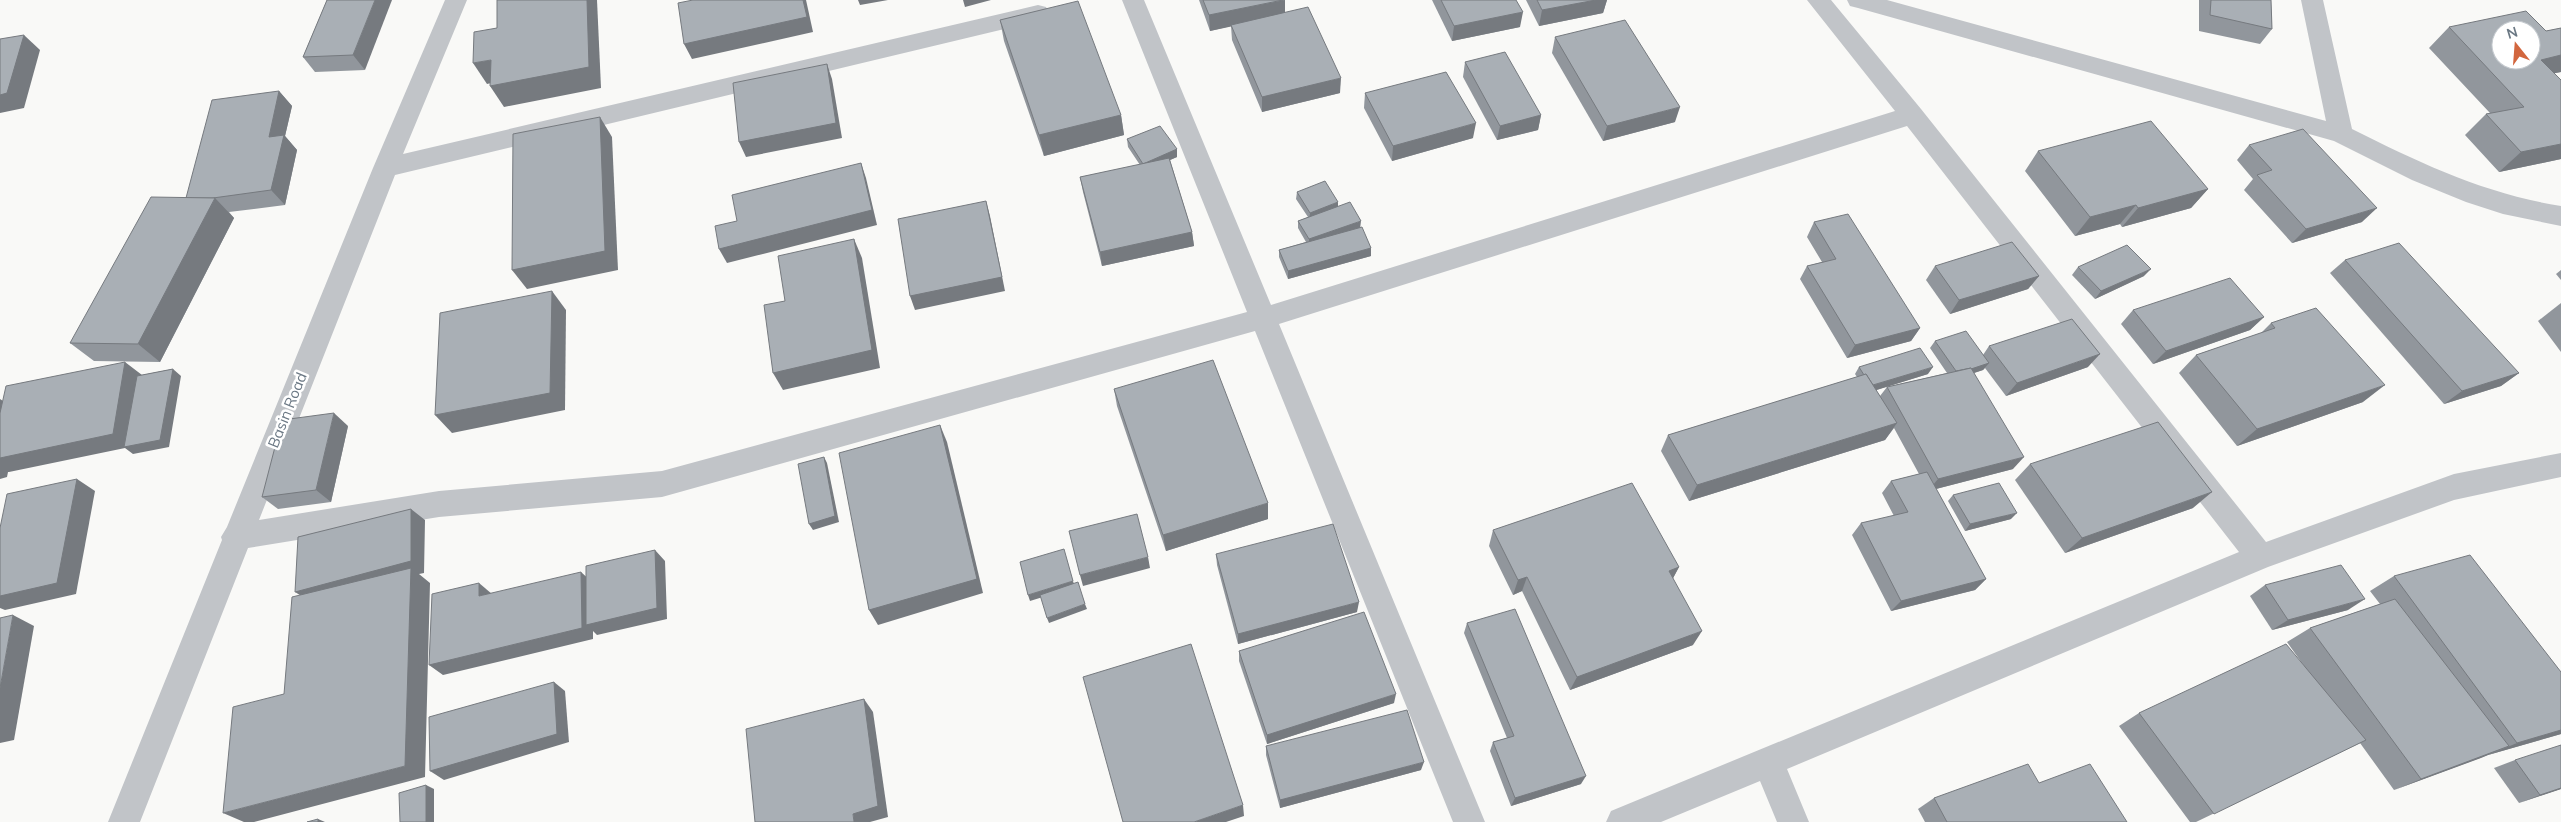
<svg xmlns="http://www.w3.org/2000/svg" width="2561" height="822" font-family="Mulish,sans-serif">
<style>
.lines{fill:none;stroke-linecap:round;stroke-linejoin:round}
.minor{fill:#c1c4c8;fill-rule:evenodd}
.wall{fill:#91969c}
.shaded-wall{fill:#767a7f}
.building{fill:#a9afb5;stroke:#767a7f;fill-rule:evenodd}
.labels{text-anchor:middle;dominant-baseline:central;stroke-width:5;stroke-linejoin:round;paint-order:stroke}
.street-label{font-size:15px;fill:#6b7884;stroke:#fff}
</style>
<rect width="100%" height="100%" fill="#f9f9f7"/>
<g class="lines">
<g class="minor">
<polygon points="445,0 467,0 403,154 1038,5 1046,7 1049,13 1046,19 1038,21 395,175 259,520 439,491 662,471 1247,312 1122,0 1144,0 1271,305 1895,111 1807,0 1831,0 1921,109 2266,542 2454,474 2561,453 2561,477 2454,500 2268,567 1787,769 1809,822 1777,822 1760,781 1661,822 1606,822 1611,811 2239,552 1907,126 1279,324 1485,822 1453,822 1255,331 662,497 439,517 248,548 140,822 108,822 222,540 221,537 227,527 373,168"/>
<path d="M1847 0H1887L2326 121 2301 0H2323L2352 129C2420 163 2485 194 2561 206V226L2503 214 2466 202 2412 180 2334 141 1858 8 1850 6Z"/>
</g>
</g>
<g class="wall">
<polygon points="327,0 365,70 315,72 303,57"/>
<polygon points="1199,0 1285,0 1285,13 1340,93 1262,112 1232,40 1231,26 1210,31"/>
<polygon points="1432,0 1516,0 1520,27 1452,41"/>
<polygon points="1526,0 1607,0 1603,13 1539,26"/>
<polygon points="2199,0 2271,0 2272,29 2260,44 2199,31"/>
<polygon points="1000,20 1121,115 1124,135 1044,156 1004,41"/>
<polygon points="2449,27 2546,31 2561,28 2561,72 2554,73 2561,80 2561,159 2499,172 2465,135 2486,114 2490,113 2429,48"/>
<polygon points="1555,37 1675,122 1603,141 1552,53"/>
<polygon points="1465,62 1541,115 1538,130 1497,140 1463,77"/>
<polygon points="279,91 292,106 285,136 297,150 285,205 229,212 234,218 160,362 94,361 70,343 186,198"/>
<polygon points="1365,93 1473,138 1392,161 1364,108"/>
<polygon points="1127,139 1177,149 1177,157 1170,160 1192,232 1194,246 1102,266 1083,192 1080,177 1140,165 1128,147"/>
<polygon points="2249,145 2362,222 2292,243 2244,190 2253,179 2237,160"/>
<polygon points="2038,151 2208,189 2191,208 2122,227 2120,224 2075,236 2025,171"/>
<polygon points="1297,192 1338,207 1360,227 1371,248 1371,256 1288,279 1279,257 1279,250 1306,242 1298,228 1298,221 1308,217 1296,199"/>
<polygon points="1814,222 1920,328 1911,341 1847,358 1800,279 1807,266 1822,262 1807,237"/>
<polygon points="2345,260 2519,373 2501,386 2444,404 2330,273"/>
<polygon points="1935,266 2039,276 2028,289 1950,314 1926,280"/>
<polygon points="2078,267 2144,276 2095,299 2072,275"/>
<polygon points="2561,270 2561,280 2556,274"/>
<polygon points="2561,303 2561,352 2538,321"/>
<polygon points="2133,310 2264,317 2250,330 2153,364 2121,324"/>
<polygon points="2271,323 2363,402 2237,446 2179,373 2196,355 2261,333"/>
<polygon points="1935,341 1983,355 1989,346 2088,367 2006,396 1985,368 1983,370 1974,373 2013,469 1936,489 1986,579 1975,590 1891,611 1852,535 1861,523 1894,516 1882,493 1891,481 1919,474 1894,428 1885,440 1689,501 1661,451 1668,435 1857,377 1855,374 1859,367 1928,374 1876,390 1880,396 1887,387 1947,373 1930,348"/>
<polygon points="1114,389 1268,519 1166,551 1117,406"/>
<polygon points="348,426 331,502 278,509 262,497"/>
<polygon points="2030,464 2193,508 2065,553 2015,480"/>
<polygon points="1953,495 2011,519 1965,531 1948,501"/>
<polygon points="1493,530 1679,567 1673,578 1693,645 1570,690 1522,591 1513,595 1489,546"/>
<polygon points="1216,554 1357,612 1238,644 1217,565"/>
<polygon points="2394,576 2561,672 2561,734 2488,755 2394,790 2360,743 2196,822 2190,822 2119,726 2139,713 2304,666 2287,642 2310,628 2380,604 2370,591"/>
<polygon points="2265,585 2348,610 2272,630 2250,596"/>
<polygon points="1467,623 1581,784 1511,806 1490,751 1493,742 1507,738 1464,633"/>
<polygon points="1239,651 1394,703 1267,744 1239,661"/>
<polygon points="1266,746 1421,770 1280,808 1266,755"/>
<polygon points="2515,760 2561,789 2519,803 2494,768"/>
<polygon points="2039,783 2127,822 1925,822 1918,809 1934,798"/>
</g>
<g class="shaded-wall">
<polygon points="375,0 392,0 365,70 353,55"/>
<polygon points="587,0 597,0 601,88 504,107 490,86"/>
<polygon points="803,0 806,0 813,32 692,59 684,44"/>
<polygon points="858,0 888,0 860,5"/>
<polygon points="963,0 991,0 965,7"/>
<polygon points="1285,0 1285,15 1210,31 1209,15"/>
<polygon points="1596,0 1607,0 1603,13 1539,26 1542,10"/>
<polygon points="1523,12 1520,27 1452,41 1454,26"/>
<polygon points="24,35 40,50 24,108 0,113 0,95"/>
<polygon points="2561,55 2561,72 2520,80 2541,60"/>
<polygon points="491,60 504,80 487,84 473,63"/>
<polygon points="827,64 832,79 842,138 746,157 739,142"/>
<polygon points="1341,78 1340,93 1262,112 1262,97"/>
<polygon points="279,91 292,106 285,136 297,150 285,205 271,190 269,137"/>
<polygon points="1680,107 1675,122 1603,141 1607,126"/>
<polygon points="1121,115 1124,135 1044,156 1039,135"/>
<polygon points="1541,115 1538,130 1497,140 1500,126"/>
<polygon points="600,117 612,137 618,270 527,289 512,270"/>
<polygon points="1476,123 1473,138 1392,161 1393,146"/>
<polygon points="2561,144 2561,159 2499,172 2521,152"/>
<polygon points="1177,149 1177,157 1144,171 1143,164"/>
<polygon points="861,163 866,178 877,225 727,263 719,249"/>
<polygon points="2208,189 2191,208 2122,227 2138,208"/>
<polygon points="215,198 234,218 160,362 138,344"/>
<polygon points="986,201 990,216 1005,291 915,310 910,296"/>
<polygon points="1338,202 1338,209 1309,220 1310,213"/>
<polygon points="2136,205 2120,224 2075,236 2090,217"/>
<polygon points="2377,208 2362,222 2292,243 2306,229"/>
<polygon points="1361,221 1360,229 1309,247 1309,239"/>
<polygon points="1192,232 1194,246 1102,266 1100,252"/>
<polygon points="854,239 862,258 880,368 783,390 773,373"/>
<polygon points="1371,248 1371,256 1288,279 1288,271"/>
<polygon points="2151,269 2144,276 2095,299 2101,291"/>
<polygon points="2039,276 2028,289 1950,314 1959,300"/>
<polygon points="552,291 566,310 565,410 452,433 435,415"/>
<polygon points="2264,317 2250,330 2153,364 2166,351"/>
<polygon points="1920,328 1911,341 1847,358 1855,345"/>
<polygon points="2100,354 2088,367 2006,396 2017,383"/>
<polygon points="125,362 142,375 173,369 181,376 169,447 133,454 125,448 9,472 8,472 7,477 0,479 0,399 15,409"/>
<polygon points="1989,363 1983,370 1952,380 1957,373"/>
<polygon points="1933,367 1928,374 1867,393 1871,386"/>
<polygon points="2519,373 2501,386 2444,404 2462,391"/>
<polygon points="2385,385 2363,402 2237,446 2257,429"/>
<polygon points="334,413 348,426 331,502 316,490"/>
<polygon points="1897,423 1885,440 1689,501 1697,485"/>
<polygon points="940,425 947,442 983,593 878,625 869,610"/>
<polygon points="824,457 827,463 839,522 813,530 809,524"/>
<polygon points="2024,457 2013,469 1928,491 1938,479"/>
<polygon points="77,479 95,491 76,594 5,610 0,608 0,596"/>
<polygon points="2212,492 2193,508 2065,553 2082,538"/>
<polygon points="1268,503 1268,519 1166,551 1163,535"/>
<polygon points="411,509 425,520 424,573 419,574 430,583 425,777 254,822 244,822 223,813 405,766 311,602 295,592"/>
<polygon points="2017,513 2011,519 1965,531 1970,524"/>
<polygon points="655,550 665,561 667,619 597,635 593,631 593,639 443,675 429,665 581,572 592,582"/>
<polygon points="1148,557 1150,568 1083,586 1080,575"/>
<polygon points="1679,567 1671,582 1669,571"/>
<polygon points="1527,577 1522,591 1513,595 1518,580"/>
<polygon points="1986,579 1975,590 1891,611 1901,601"/>
<polygon points="1073,581 1075,587 1030,601 1028,595"/>
<polygon points="479,583 492,594 479,596"/>
<polygon points="2365,599 2348,610 2272,630 2288,620"/>
<polygon points="1359,602 1357,612 1238,644 1238,634"/>
<polygon points="1085,604 1087,609 1049,623 1047,618"/>
<polygon points="13,615 34,626 14,740 0,743 0,688"/>
<polygon points="1702,631 1693,645 1570,690 1577,677"/>
<polygon points="554,682 565,691 569,742 444,780 430,771"/>
<polygon points="1396,694 1394,703 1267,744 1267,735"/>
<polygon points="864,699 873,712 888,817 870,822 854,822 853,814"/>
<polygon points="2561,730 2561,734 2488,755 2517,743"/>
<polygon points="2509,746 2481,758 2394,790 2421,779"/>
<polygon points="1424,762 1421,770 1280,808 1280,800"/>
<polygon points="1586,776 1581,784 1511,806 1515,798"/>
<polygon points="426,785 434,789 434,822 426,822"/>
<polygon points="2561,788 2561,789 2519,803 2540,795"/>
<polygon points="1243,805 1244,816 1226,822 1194,822"/>
<polygon points="318,819 325,822 318,822"/>
</g>
<g class="building">
<polygon points="327,0 375,0 353,55 303,57"/>
<polygon points="497,0 587,0 589,67 490,86 491,60 473,63 474,32 497,28"/>
<polygon points="693,0 803,0 807,17 684,44 678,3"/>
<polygon points="1203,0 1283,0 1209,15"/>
<polygon points="1441,0 1516,0 1523,12 1454,26"/>
<polygon points="1537,0 1596,0 1542,10"/>
<polygon points="2211,0 2271,0 2272,29 2210,15"/>
<polygon points="1078,1 1121,115 1039,135 1000,20"/>
<polygon points="1308,7 1341,78 1262,97 1231,25"/>
<path d="M2526 11 2546 31 2561 28V55L2541 60 2561 80V144L2521 152 2486 114 2524 107 2449 27ZM2501 30H2531V60H2501Z"/>
<polygon points="1625,20 1680,107 1607,126 1555,37"/>
<polygon points="24,35 7,93 0,95 0,39"/>
<polygon points="1505,52 1541,115 1500,126 1465,62"/>
<polygon points="827,64 836,123 739,142 733,83"/>
<polygon points="1446,72 1476,123 1393,146 1365,93"/>
<polygon points="279,91 269,137 284,135 271,190 213,198 186,198 212,100"/>
<polygon points="600,117 605,251 512,270 513,134"/>
<polygon points="2151,121 2208,189 2138,208 2136,205 2090,217 2038,151"/>
<polygon points="1160,126 1177,149 1143,164 1127,139"/>
<polygon points="2303,129 2377,208 2306,229 2257,175 2272,170 2249,145"/>
<polygon points="1169,158 1192,232 1100,252 1080,177"/>
<polygon points="861,163 872,210 719,249 715,226 737,221 732,195"/>
<polygon points="1325,181 1338,202 1310,213 1297,192"/>
<polygon points="151,197 215,198 138,344 70,343"/>
<polygon points="986,201 1002,277 910,296 898,219"/>
<polygon points="1350,202 1361,221 1309,239 1298,221"/>
<polygon points="1848,214 1920,328 1855,345 1807,266 1836,259 1814,222"/>
<polygon points="1362,227 1371,248 1288,271 1279,250"/>
<polygon points="854,239 872,350 773,373 764,305 785,301 778,256"/>
<polygon points="2012,242 2039,276 1959,300 1935,266"/>
<polygon points="2399,243 2519,373 2462,391 2345,260"/>
<polygon points="2127,245 2151,269 2101,291 2078,267"/>
<polygon points="2230,278 2264,317 2166,351 2133,310"/>
<polygon points="552,291 550,393 435,415 440,313"/>
<polygon points="2316,308 2385,385 2257,429 2196,355 2275,328 2271,323"/>
<polygon points="2072,319 2100,354 2017,383 1989,346"/>
<polygon points="1966,331 1989,363 1971,369 1971,368 1956,371 1935,341"/>
<polygon points="1920,348 1933,367 1873,385 1866,374 1864,375 1859,367"/>
<polygon points="1213,360 1268,503 1163,535 1114,389"/>
<polygon points="125,362 113,434 0,458 0,413 6,386"/>
<polygon points="1971,368 2024,457 1938,479 1887,387"/>
<polygon points="173,369 160,440 124,447 137,376"/>
<polygon points="1866,374 1897,423 1697,485 1668,435"/>
<polygon points="334,413 316,490 262,497 282,420"/>
<polygon points="2158,422 2212,492 2082,538 2030,464"/>
<polygon points="940,425 977,579 869,610 839,453"/>
<polygon points="824,457 835,516 809,524 798,464"/>
<polygon points="1927,472 1986,579 1901,601 1861,523 1908,512 1891,481"/>
<polygon points="77,479 57,583 0,596 0,528 7,494"/>
<polygon points="1632,483 1679,567 1669,571 1702,631 1577,677 1527,577 1518,580 1493,530"/>
<polygon points="1999,483 2017,513 1970,524 1953,495"/>
<polygon points="411,509 411,561 295,592 298,537"/>
<polygon points="1137,514 1148,557 1080,575 1069,531"/>
<polygon points="1333,524 1359,602 1238,634 1216,554"/>
<polygon points="1064,549 1073,581 1028,595 1020,562"/>
<polygon points="655,550 657,608 586,625 586,566"/>
<polygon points="2470,555 2561,672 2561,730 2517,743 2394,576"/>
<polygon points="2341,565 2365,599 2288,620 2265,585"/>
<polygon points="411,568 405,766 223,813 233,707 284,694 292,597"/>
<polygon points="581,572 582,628 429,665 432,594 479,583 479,596"/>
<polygon points="1078,582 1085,604 1047,618 1040,595"/>
<polygon points="2395,599 2509,746 2421,779 2310,628"/>
<polygon points="1515,609 1586,776 1515,798 1493,742 1514,736 1467,623"/>
<polygon points="1364,612 1396,694 1267,735 1239,651"/>
<polygon points="13,615 0,688 0,618"/>
<polygon points="1191,644 1243,805 1194,822 1123,822 1083,677"/>
<polygon points="2286,644 2366,740 2214,814 2139,713"/>
<polygon points="554,682 557,734 430,771 429,717"/>
<polygon points="864,699 878,806 853,814 854,822 755,822 746,729"/>
<polygon points="1407,710 1424,762 1280,800 1266,746"/>
<polygon points="2561,745 2561,788 2540,795 2515,760"/>
<polygon points="2028,764 2039,783 2090,764 2127,822 1947,822 1934,798"/>
<polygon points="426,785 426,822 400,822 399,793"/>
<polygon points="318,819 318,822 307,822"/>
</g>
<g class="labels">
<g class="street-label">
<text transform="translate(287 410) rotate(-68)">Basin Road</text>
</g>
</g>
<g transform="translate(2516 45) rotate(343)"><circle r="24" fill="#ffffff" stroke="#c4c9ce"/>
<path d="M0-4L9 19L0 12L-9 19Z" fill="#d2663e"/>
<text y="-8" font-size="14" font-weight="bold" text-anchor="middle" fill="#6b7884">N</text>
</g>
</svg>
